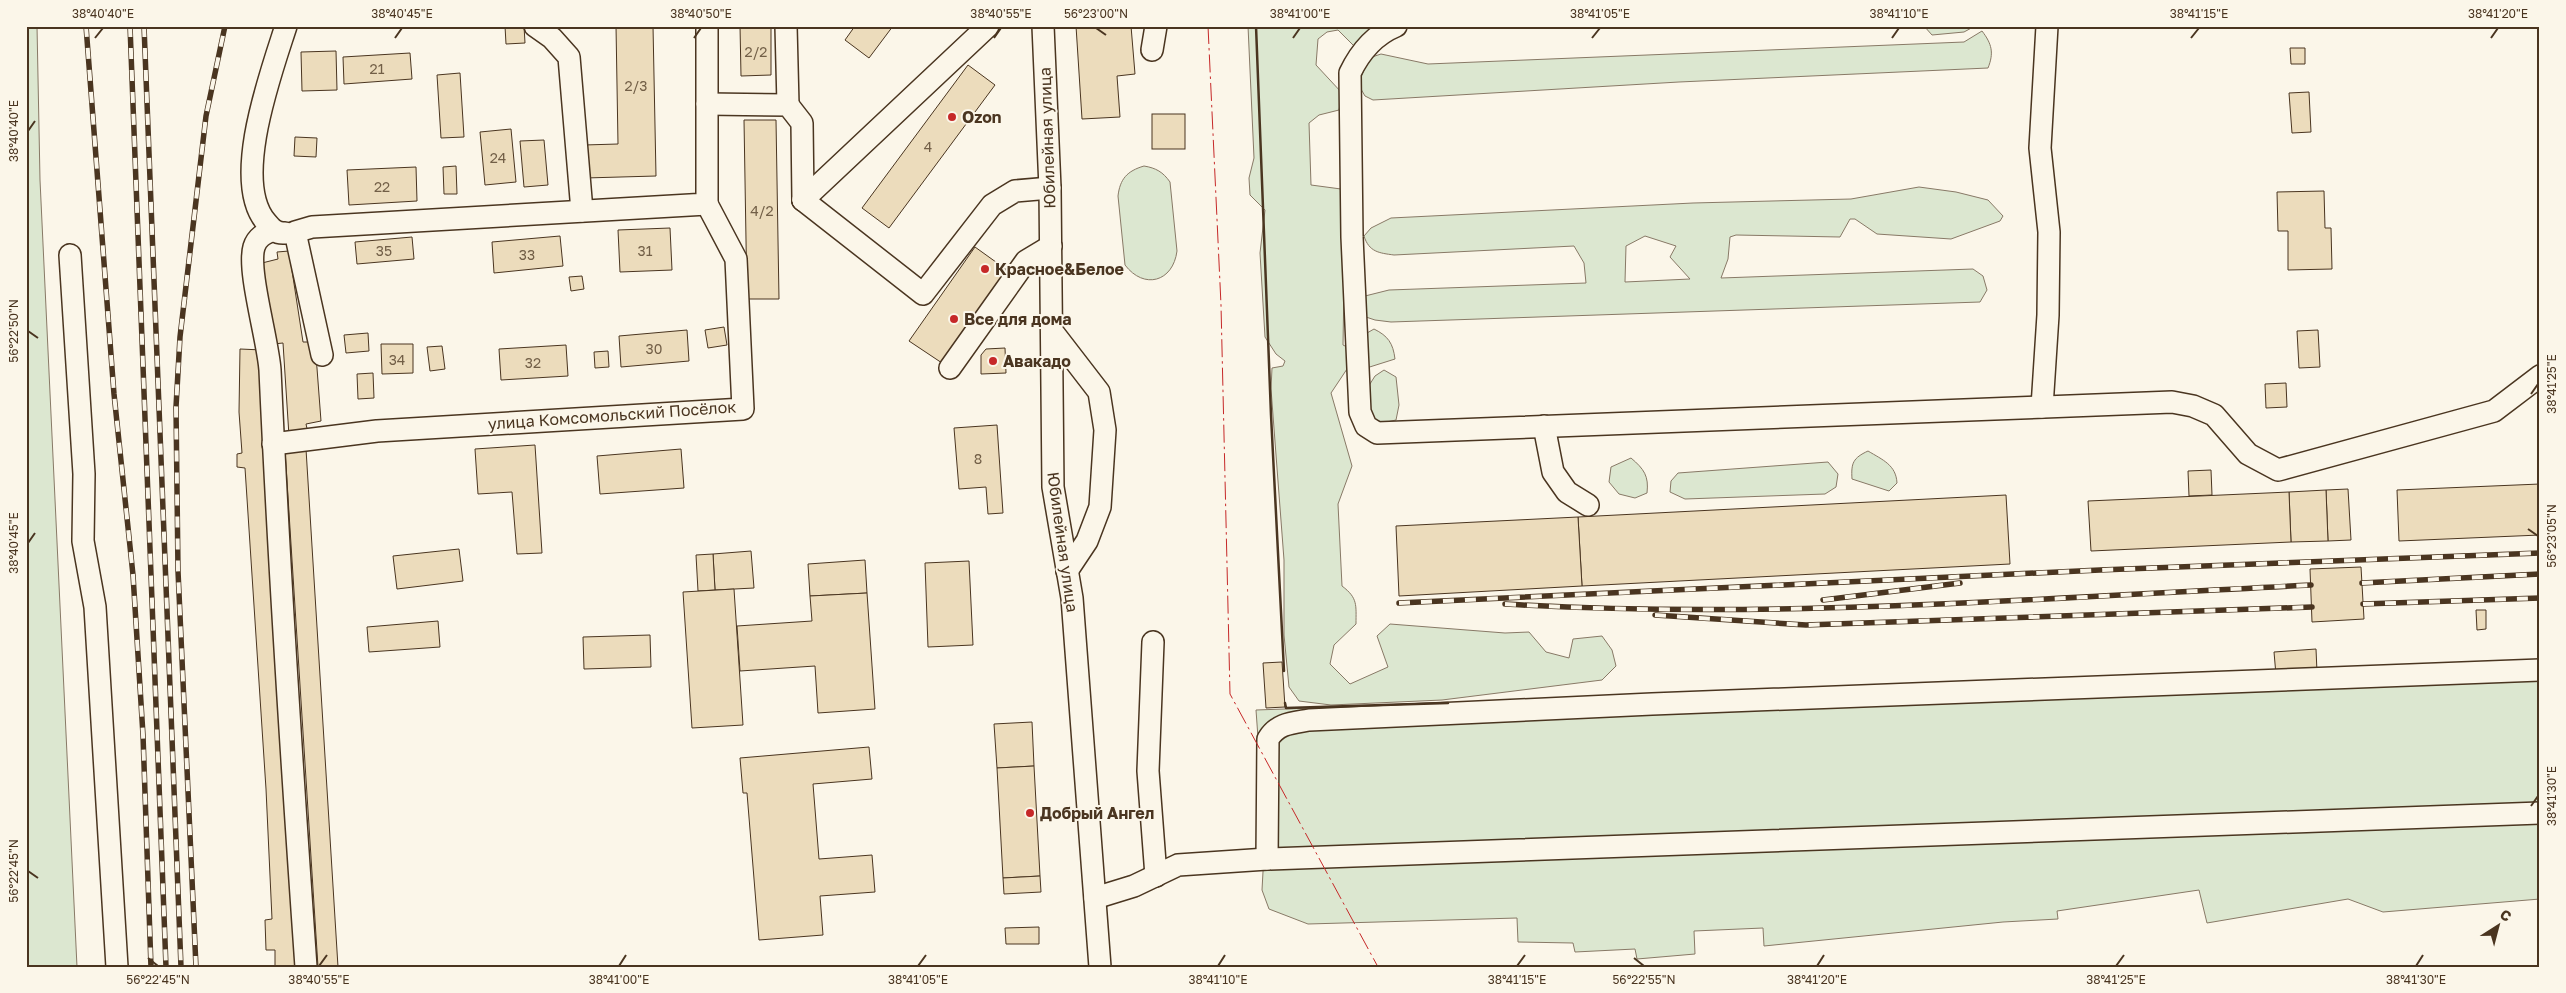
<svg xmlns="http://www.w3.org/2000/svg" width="2566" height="993" font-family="'Golos Text',sans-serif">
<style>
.green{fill:#dce7d0;stroke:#887966;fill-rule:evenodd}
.building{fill:#ecdcbc;stroke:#4a3520}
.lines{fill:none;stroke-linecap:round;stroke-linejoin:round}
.minor-casing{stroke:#4a3520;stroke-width:24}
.minor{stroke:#fbf6e9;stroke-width:21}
.rail-casing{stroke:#4a3520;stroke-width:5.5}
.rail{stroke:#fbf6e9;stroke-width:4;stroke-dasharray:11;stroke-linecap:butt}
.wall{stroke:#4a3520;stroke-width:2.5}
.power{stroke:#c62828;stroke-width:1;stroke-dasharray:18 4 2.5 4;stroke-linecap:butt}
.ticks{fill:none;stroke:#4a3520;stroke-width:2}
.poi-dot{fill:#c62828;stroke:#fbf6e9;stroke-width:2}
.labels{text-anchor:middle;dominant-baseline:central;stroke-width:4;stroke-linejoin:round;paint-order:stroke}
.number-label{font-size:14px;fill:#725f47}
.poi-label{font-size:16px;font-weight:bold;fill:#4a3520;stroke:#fbf6e9;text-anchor:start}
.street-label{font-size:16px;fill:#4a3520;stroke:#fbf6e9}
.neatline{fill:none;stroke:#4a3520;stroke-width:2}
.ticks-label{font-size:12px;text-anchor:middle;fill:#4a3520}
</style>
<rect width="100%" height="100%" fill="#fbf6e9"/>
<g class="green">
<polygon points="26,26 37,26 40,180 77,967 26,967"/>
<path d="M1248 26H1377L1370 36 1354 46 1338 30 1327 32 1318 39 1316 65 1342 93 1339 110 1319 115 1309 123 1311 185 1341 189 1344 284 1343 345 1349 348 1360 337 1374 329C1388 336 1393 343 1395 359L1357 371 1347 369 1331 393 1352 466 1338 504 1342 586C1358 598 1356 605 1356 624L1334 645 1330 664 1350 684 1388 667 1377 636 1390 624 1505 633 1529 632 1546 652 1569 658 1573 639 1602 636 1612 650 1616 666 1602 680 1442 700 1331 705 1299 701 1289 687 1284 635V560L1271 389 1272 368 1283 366 1285 361 1276 354 1265 337 1260 253 1265 210 1250 195 1249 178 1254 158Z"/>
<polygon points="1924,26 1975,26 1964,32 1932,35"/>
<path d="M1982 31C1992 44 1994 53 1988 68L1679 82 1373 100 1365 96 1358 84 1369 58 1381 54 1428 64 1964 42Z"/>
<path d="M1144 166C1156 168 1163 172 1170 182L1177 251C1173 282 1144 290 1125 265L1118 196C1120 179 1127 171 1144 166Z"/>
<path d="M1919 187 1956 192 1988 200 2003 216 2000 221 1951 239 1877 234 1855 219H1850L1840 237 1736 235 1730 237 1728 259 1721 278 1973 269 1983 276 1987 290 1980 302 1391 322 1375 320 1366 317 1361 307 1365 296 1389 290 1586 283 1584 263 1574 246 1394 255C1379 253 1369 252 1364 236L1371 228 1391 218 1693 203 1851 199ZM1645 236 1676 246 1670 257 1690 279 1625 282 1626 246Z"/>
<polygon points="1384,370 1396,377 1399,405 1396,420 1373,425 1363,395 1375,376"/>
<path d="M1868 451C1883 460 1896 465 1897 483L1889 491 1852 479C1851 463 1853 458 1868 451Z"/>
<path d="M1631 458C1644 469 1649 476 1647 493L1635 498 1619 494 1609 482 1611 467Z"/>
<polygon points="1828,462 1838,474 1836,487 1825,494 1685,499 1670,492 1671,481 1678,473"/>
<polygon points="2540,663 2540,899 2383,912 2348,899 2207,923 2199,890 2057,911 2058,919 2003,922 1764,946 1763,928 1694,931 1695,954 1637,959 1635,949 1575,952 1573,943 1518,942 1517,918 1308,924 1269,909 1262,890 1265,835 1256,710 2276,675"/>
</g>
<g class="building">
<polygon points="505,26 524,26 525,43 506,44"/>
<polygon points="616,26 653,26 656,176 585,178 584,145 618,144"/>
<polygon points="740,26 771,26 771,75 741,76"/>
<polygon points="855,26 893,26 869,58 845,40"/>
<polygon points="1076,26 1131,26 1135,74 1117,76 1120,117 1082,119"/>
<polygon points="2290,48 2305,48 2305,64 2291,64"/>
<polygon points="336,51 337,90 302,91 301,52"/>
<polygon points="410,53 412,79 344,84 343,57"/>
<polygon points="968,65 995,85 889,228 862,208"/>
<polygon points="460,73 464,137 441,138 437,75"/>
<polygon points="2309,92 2311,132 2292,133 2289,93"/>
<rect x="1152" y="114" width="33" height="35"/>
<polygon points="744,120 776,120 779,299 747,299"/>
<polygon points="511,129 516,182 485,185 480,132"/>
<polygon points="295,137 317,138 316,157 294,156"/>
<polygon points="544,140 548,185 524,187 520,141"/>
<polygon points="456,166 457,194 444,194 443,167"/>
<polygon points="416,167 417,201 349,205 347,170"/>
<polygon points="2324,191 2325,228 2331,228 2332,269 2288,270 2288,231 2278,231 2277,192"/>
<polygon points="670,228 672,270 620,272 618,230"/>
<polygon points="560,236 563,266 494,273 492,242"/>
<polygon points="412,237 414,259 357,264 355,242"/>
<polygon points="975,247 1007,270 942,363 909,341"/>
<polygon points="289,251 303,342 315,342 321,421 306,424 308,433 289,436 283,343 273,344 262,263 278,259 277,252"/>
<polygon points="582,276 584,289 571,291 569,277"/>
<polygon points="724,327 727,345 708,348 705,330"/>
<polygon points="687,330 689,361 621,367 619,336"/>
<polygon points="2318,330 2320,367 2299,368 2297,331"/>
<polygon points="368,333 369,351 346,353 344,335"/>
<polygon points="381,344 413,344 413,373 382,374"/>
<polygon points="566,345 568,376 501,380 499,349"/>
<polygon points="442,346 445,369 430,371 427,347"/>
<polygon points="1005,348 1006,373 981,374 981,355 986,349"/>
<polygon points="240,349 262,350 295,967 275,967 275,950 266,950 265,920 272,919 266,789 245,468 237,467 237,454 242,453 239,412"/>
<polygon points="608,351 609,367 595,368 594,352"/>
<polygon points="373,373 374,398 358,399 357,374"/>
<polygon points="2286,383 2287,407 2266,408 2265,384"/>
<polygon points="997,425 1003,513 988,514 986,487 959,489 954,428"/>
<polygon points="535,445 542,553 517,554 512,492 478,494 475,449"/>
<polygon points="306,449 338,967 318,967 285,450"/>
<polygon points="681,449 684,488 600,494 597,456"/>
<polygon points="2211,470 2212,495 2189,496 2188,471"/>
<polygon points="2540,484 2540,535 2399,541 2397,490"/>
<polygon points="2348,489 2351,540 2328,541 2326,490"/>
<polygon points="2326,490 2328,541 2291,542 2289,492"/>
<polygon points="2289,492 2291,542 2091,551 2088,501"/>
<polygon points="2006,495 2010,564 1582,586 1578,517"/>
<polygon points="1578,517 1582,586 1399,596 1396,526"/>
<polygon points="459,549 463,581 397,589 393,556"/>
<polygon points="751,551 754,588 715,590 713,554"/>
<polygon points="713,554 715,590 698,591 696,555"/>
<polygon points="865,560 867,593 810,596 808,564"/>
<polygon points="969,561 973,645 928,647 925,563"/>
<polygon points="2361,567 2364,619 2312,622 2310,569"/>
<polygon points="734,589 743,725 692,728 683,592"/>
<polygon points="867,593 875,709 818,713 815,666 740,671 737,626 812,621 810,596"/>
<polygon points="2476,610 2486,610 2486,629 2477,630"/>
<polygon points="438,621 440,647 369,652 367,627"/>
<polygon points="650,635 651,667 584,669 583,637"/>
<polygon points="2316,649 2317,672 2276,675 2274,652"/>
<polygon points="1282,662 1285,707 1266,708 1263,663"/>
<polygon points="1032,722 1034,766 997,768 994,724"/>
<polygon points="869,747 872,779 813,784 819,859 872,855 875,892 820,896 823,935 759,940 747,793 743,793 740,758"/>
<polygon points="1034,766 1040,876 1003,878 997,768"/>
<polygon points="1040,876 1041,892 1004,894 1003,878"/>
<polygon points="1039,927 1039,944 1006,944 1005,928"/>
</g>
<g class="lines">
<defs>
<g id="minor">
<polyline points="535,26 552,38 569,57 582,211"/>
<polyline points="786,26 788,105"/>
<polyline points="1043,26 1050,188 1053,487 1072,598 1100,967"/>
<path d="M1396 26C1374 35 1360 52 1350 73L1352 237 1360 412 1366 426 1377 433 2172 402 2193 406 2214 415 2248 454 2278 470 2494 411 2540 376"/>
<polyline points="1152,50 1156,26"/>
<polyline points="707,104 788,105 802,123 803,200"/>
<polyline points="803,200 923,294 992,205 1015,191 1050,188"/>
<polyline points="803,200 988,26"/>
<path d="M273 230C264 234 257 237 254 247 247 270 268 340 270 370 279 569 292 768 306 967"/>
<path d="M285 233C276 234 271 228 266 222 231 181 271 73 286 26"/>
<polyline points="70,255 84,474 83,541 95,607 117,967"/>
<polyline points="1052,331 1099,392 1105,430 1100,507 1087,541 1067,571"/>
<polyline points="322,355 295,232 312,227 707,204 707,26"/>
<polyline points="950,368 1026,261 1051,246"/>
<polyline points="2042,407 2048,315 2049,232 2040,148 2047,26"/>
<polyline points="1544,426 1553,472 1567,492 1588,505"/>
<polyline points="273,444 377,431 743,409 736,259 707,204"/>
<polyline points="1153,642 1148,771 1156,876"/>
<path d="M1267 859 1268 739C1278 723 1292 723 1309 720L1652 704 2540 670"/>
<polyline points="1095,898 1134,886 1178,865 1267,859 2540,813"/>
</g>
</defs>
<use href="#minor" class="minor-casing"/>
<use href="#minor" class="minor"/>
<defs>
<g id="rail">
<polyline points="86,26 114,394 133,575 143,735 151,967"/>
<polyline points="130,26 166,967"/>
<polyline points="144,26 181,967"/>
<polyline points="2362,583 2540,574"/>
<polyline points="1823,600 1960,583"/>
<polyline points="1399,603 2100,570 2540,553"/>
<path d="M1505 604C1773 620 2043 598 2311 585"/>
<polyline points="2363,604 2540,598"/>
<polyline points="1655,615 1806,625 2312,607"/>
<polyline points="196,967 178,571 176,407 180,337 206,116 225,26"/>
</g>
</defs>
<use href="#rail" class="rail-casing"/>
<use href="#rail" class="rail"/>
<g class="wall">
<polyline points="1256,26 1271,415 1284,671"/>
<polyline points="1285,703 1286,708 1448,703"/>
</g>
<polyline class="power" points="1208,26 1221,305 1230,694 1378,967"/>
</g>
<path class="ticks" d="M1096 28 1106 35M95 38 103 28M395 38 402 28M694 38 701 28M994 38 1001 28M1293 38 1300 28M1592 38 1600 28M1892 38 1899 28M2191 38 2199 28M2491 38 2498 28M28 131 35 121M28 331 38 338M2531 394 2538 384M2528 529 2538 536M28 543 35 533M2531 806 2538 796M28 871 38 878M148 958 158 966M1634 958 1644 966M319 966 327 955M619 966 626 955M918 966 926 955M1218 966 1225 955M1517 966 1525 955M1817 966 1824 955M2116 966 2124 955M2416 966 2423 955"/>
<g class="poi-dot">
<circle cx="952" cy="117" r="5"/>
<circle cx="985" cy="269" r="5"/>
<circle cx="954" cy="319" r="5"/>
<circle cx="993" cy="361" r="5"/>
<circle cx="1030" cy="813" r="5"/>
</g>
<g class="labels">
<g class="number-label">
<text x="756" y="51">2/2</text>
<text x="377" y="68">21</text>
<text x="636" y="85">2/3</text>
<text x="928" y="146">4</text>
<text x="498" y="157">24</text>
<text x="382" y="186">22</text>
<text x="762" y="210">4/2</text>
<text x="384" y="250">35</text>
<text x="645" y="250">31</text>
<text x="527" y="254">33</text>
<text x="654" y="348">30</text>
<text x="397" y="359">34</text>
<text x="533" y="362">32</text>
<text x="978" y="458">8</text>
</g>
<g class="poi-label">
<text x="962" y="117">Ozon</text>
<text x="995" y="269">Красное&amp;Белое</text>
<text x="964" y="319">Все для дома</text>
<text x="1003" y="361">Авакадо</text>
<text x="1040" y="813">Добрый Ангел</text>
</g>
<g class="street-label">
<text transform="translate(1047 138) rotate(-92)">Юбилейная улица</text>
<text transform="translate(612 415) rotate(-4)">улица Комсомольский Посёлок</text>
<text transform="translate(1063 542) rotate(82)">Юбилейная улица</text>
</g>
</g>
<rect width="2566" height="993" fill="none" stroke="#fbf6e9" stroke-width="55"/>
<g transform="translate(2498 926) rotate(36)" stroke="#fbf6e9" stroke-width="4" paint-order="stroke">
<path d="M0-4L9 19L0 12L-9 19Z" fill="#4a3520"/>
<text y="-8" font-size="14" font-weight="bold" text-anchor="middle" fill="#4a3520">С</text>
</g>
<rect x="28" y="28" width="2510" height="938" class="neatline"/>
<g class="ticks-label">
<text x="103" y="18">38°40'40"E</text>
<text x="402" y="18">38°40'45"E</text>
<text x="701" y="18">38°40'50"E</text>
<text x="1001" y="18">38°40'55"E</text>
<text x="1096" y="18">56°23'00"N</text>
<text x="1300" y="18">38°41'00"E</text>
<text x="1600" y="18">38°41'05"E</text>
<text x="1899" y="18">38°41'10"E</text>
<text x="2199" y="18">38°41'15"E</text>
<text x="2498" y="18">38°41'20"E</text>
<text transform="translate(14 131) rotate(-90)" y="4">38°40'40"E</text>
<text transform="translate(14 331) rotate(-90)" y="4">56°22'50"N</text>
<text transform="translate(2552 384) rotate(-90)" y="4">38°41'25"E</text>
<text transform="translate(2552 536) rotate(-90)" y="4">56°23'05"N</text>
<text transform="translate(14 543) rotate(-90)" y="4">38°40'45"E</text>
<text transform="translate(2552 796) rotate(-90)" y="4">38°41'30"E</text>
<text transform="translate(14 871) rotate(-90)" y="4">56°22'45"N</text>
<text x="158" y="984">56°22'45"N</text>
<text x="319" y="984">38°40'55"E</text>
<text x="619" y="984">38°41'00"E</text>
<text x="918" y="984">38°41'05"E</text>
<text x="1218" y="984">38°41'10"E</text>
<text x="1517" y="984">38°41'15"E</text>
<text x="1644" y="984">56°22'55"N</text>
<text x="1817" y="984">38°41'20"E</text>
<text x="2116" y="984">38°41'25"E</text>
<text x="2416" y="984">38°41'30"E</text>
</g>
</svg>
